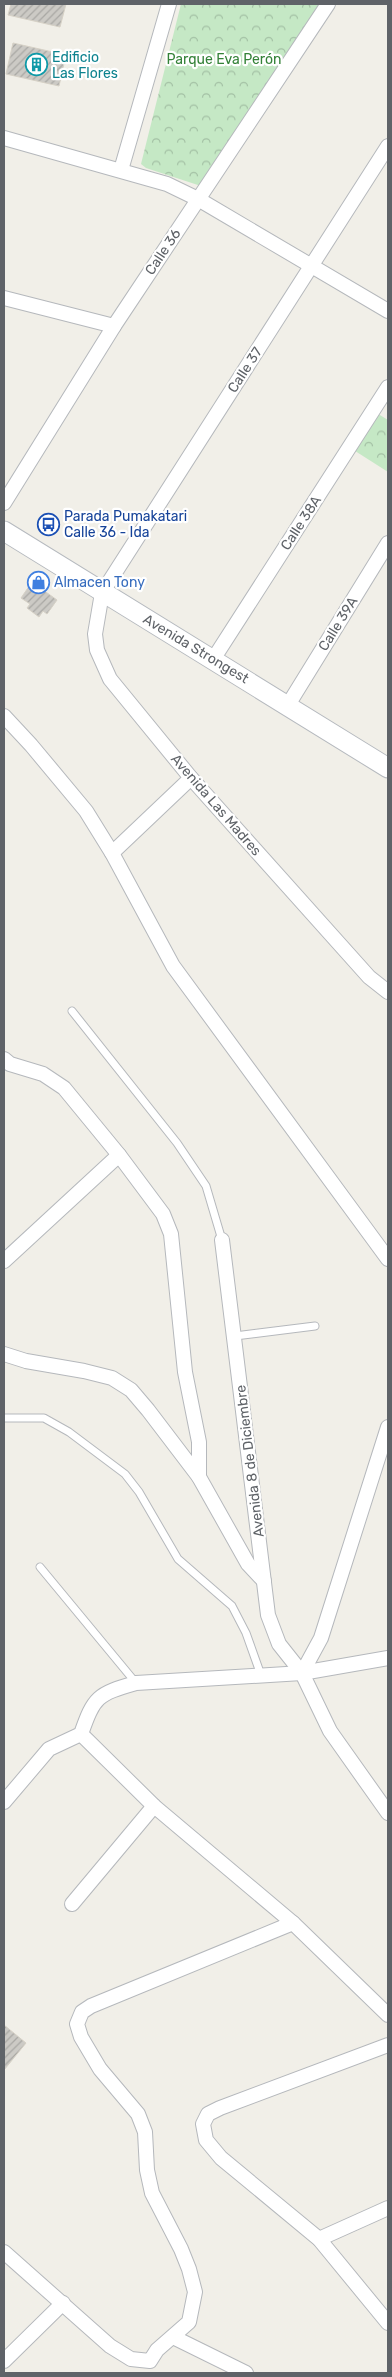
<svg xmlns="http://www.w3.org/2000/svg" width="392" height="2377" font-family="Rubik,sans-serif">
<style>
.park{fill:url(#park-crowns)}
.building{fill:url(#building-hatch);stroke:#d6d1c6}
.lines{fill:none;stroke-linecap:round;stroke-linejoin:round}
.lane-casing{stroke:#b5b8bc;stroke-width:9}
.street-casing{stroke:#b5b8bc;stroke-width:16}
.secondary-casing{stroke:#b6babf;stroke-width:21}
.lane{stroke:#fff;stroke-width:7}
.street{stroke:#fff;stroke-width:14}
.secondary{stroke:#fff;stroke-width:19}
.labels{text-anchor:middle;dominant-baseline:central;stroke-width:4.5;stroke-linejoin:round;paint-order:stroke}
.culture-label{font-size:14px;fill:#0d838f;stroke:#fff;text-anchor:start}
.park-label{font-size:14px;fill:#348238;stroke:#fff}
.street-label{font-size:14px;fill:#5f6368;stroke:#fff}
.transit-label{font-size:14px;fill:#164399;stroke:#fff;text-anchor:start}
.shop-label{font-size:14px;fill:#366cbe;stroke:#fff;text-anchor:start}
</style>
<defs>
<pattern id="park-crowns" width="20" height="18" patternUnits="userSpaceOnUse" patternTransform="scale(1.25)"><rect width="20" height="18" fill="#c5e8c5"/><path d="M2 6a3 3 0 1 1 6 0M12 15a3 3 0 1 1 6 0" fill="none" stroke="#a3c0a4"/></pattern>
<pattern id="building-hatch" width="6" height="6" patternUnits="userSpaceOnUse" patternTransform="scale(1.25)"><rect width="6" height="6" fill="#cccac5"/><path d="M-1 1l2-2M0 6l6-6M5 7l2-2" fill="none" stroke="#a9a8a4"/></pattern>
</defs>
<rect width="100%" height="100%" fill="#f1efe8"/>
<g class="park">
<polygon points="181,4 322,4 207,188 146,168 141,164"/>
<polygon points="375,412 388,420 388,472 352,449"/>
</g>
<g class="building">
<polygon points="11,4 66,4 60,27 8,15"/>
<polygon points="13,43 66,55 59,86 6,74"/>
<polygon points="32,582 57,600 47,614 43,611 39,617 27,608 30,604 21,598"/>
<polygon points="4,2025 26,2043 4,2070"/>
</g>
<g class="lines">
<defs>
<g id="lane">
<polyline points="72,1011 177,1143 206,1186 222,1240"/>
<polyline points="235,1336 315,1326"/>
<polyline points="4,1418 44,1418 69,1432 125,1474 139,1492 178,1559 232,1606 246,1633 261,1675"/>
<polyline points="40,1567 136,1683"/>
</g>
<g id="street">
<polyline points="4,138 167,184 198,199 388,311"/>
<polyline points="388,146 102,593 95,634 97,650 110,679 191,778 369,977 388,992"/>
<polyline points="121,170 169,4"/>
<polyline points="4,298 114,326"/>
<polyline points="4,503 114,326 328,4"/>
<polyline points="214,658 388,387"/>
<polyline points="288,705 388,543"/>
<polyline points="4,716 31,745 86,811 112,853 173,966 388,1259"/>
<polyline points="112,853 191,778"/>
<polyline points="4,1059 10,1064 43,1074 64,1088 119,1155 163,1214 171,1234 185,1372 199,1442 199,1477"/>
<polyline points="222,1240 268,1615 279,1644 302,1673 330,1731 388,1813"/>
<polyline points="4,1261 119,1155"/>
<polyline points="4,1354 26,1361 84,1371 112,1378 131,1390 148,1410 199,1477 248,1564 264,1581"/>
<polyline points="302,1673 321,1638 388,1427"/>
<polyline points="81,1734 154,1806 293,1923 388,2015"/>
<path d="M4 1802 49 1749 81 1734C94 1697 97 1694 136 1683L302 1673 388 1658"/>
<polyline points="72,1904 154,1806"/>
<polyline points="388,2045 220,2108 208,2114 203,2124 206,2140 221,2158 319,2239 388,2323"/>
<polyline points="319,2239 388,2208"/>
<polyline points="4,2252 110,2346 131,2359 150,2361 157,2350 189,2322 195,2292 189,2269 181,2249 152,2193 147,2170 145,2132 138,2114 100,2069 81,2037 77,2024 82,2012 91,2006 293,1923"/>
<polyline points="173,2337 246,2373"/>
<polyline points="4,2361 63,2303"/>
</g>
<polyline id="secondary" points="4,531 388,768"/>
</defs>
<use href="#lane" class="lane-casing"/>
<use href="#street" class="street-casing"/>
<use href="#secondary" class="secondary-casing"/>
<use href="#lane" class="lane"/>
<use href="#street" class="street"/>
<use href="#secondary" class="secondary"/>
</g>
<defs>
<symbol id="building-ring" viewBox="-11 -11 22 22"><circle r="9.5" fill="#fff" stroke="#0f9aa8" stroke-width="1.5"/><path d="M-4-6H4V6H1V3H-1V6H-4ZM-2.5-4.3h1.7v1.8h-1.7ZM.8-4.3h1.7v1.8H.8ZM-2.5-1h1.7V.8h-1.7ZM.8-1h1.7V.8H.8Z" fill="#0f9aa8"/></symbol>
<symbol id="bus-ring" viewBox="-11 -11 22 22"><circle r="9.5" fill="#fff" stroke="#1a4fb4" stroke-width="1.5"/><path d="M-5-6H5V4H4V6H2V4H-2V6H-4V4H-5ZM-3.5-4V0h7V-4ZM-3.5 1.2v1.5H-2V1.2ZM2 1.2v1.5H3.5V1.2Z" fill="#1a4fb4"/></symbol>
<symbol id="shop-ring" viewBox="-11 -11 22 22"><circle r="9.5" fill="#fff" stroke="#3f7fe0" stroke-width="1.5"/><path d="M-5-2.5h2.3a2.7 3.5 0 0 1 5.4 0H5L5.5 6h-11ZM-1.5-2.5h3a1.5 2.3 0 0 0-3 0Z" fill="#3f7fe0"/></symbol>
</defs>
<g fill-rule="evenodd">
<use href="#building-ring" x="24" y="52" width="25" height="25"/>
<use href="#bus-ring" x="36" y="512" width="25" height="25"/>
<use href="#shop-ring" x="26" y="570" width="25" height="25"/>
</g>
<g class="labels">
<g class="culture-label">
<text x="52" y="57">Edificio<tspan x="52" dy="16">Las Flores</tspan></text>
</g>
<g class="park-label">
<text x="224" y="59">Parque Eva Perón</text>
</g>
<g class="street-label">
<text transform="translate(163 252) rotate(-56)">Calle 36</text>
<text transform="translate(245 370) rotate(-57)">Calle 37</text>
<text transform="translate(301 523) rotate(-57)">Calle 38A</text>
<text transform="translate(338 624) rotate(-58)">Calle 39A</text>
<text transform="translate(196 649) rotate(31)">Avenida Strongest</text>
<text transform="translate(216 805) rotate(49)">Avenida Las Madres</text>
<text transform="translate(250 1461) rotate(-97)">Avenida 8 de Diciembre</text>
</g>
<g class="transit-label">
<text x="64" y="516">Parada Pumakatari<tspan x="64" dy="16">Calle 36 - Ida</tspan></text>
</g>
<g class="shop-label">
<text x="54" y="582">Almacen Tony</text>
</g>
</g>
<rect width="392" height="2377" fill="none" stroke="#5f6368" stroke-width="10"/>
</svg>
